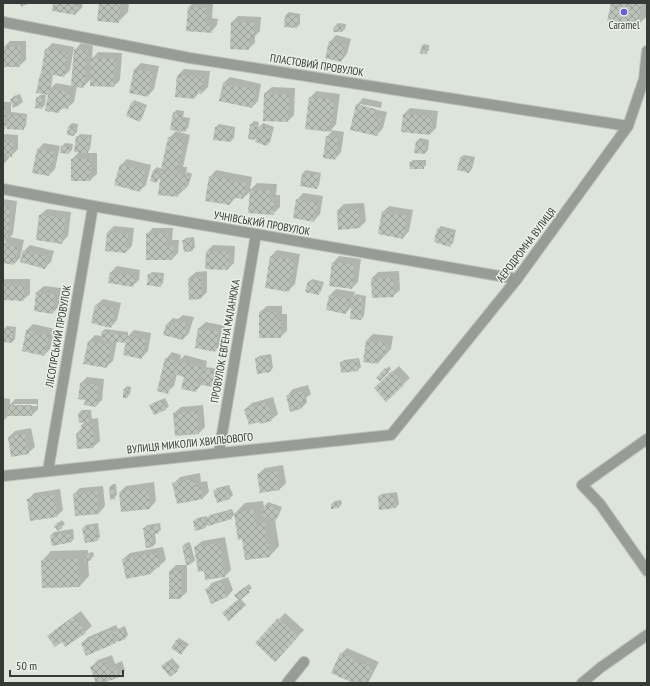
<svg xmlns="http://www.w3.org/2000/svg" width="650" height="686" font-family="'PT Sans Narrow',sans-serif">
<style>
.shadow{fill:#0003;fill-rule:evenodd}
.building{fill:url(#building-cross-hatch)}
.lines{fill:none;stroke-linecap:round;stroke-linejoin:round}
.minor-casing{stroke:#bcc2b8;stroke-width:12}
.minor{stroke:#989b96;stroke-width:10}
.poi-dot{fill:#6a5cd6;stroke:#eaf1e6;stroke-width:1.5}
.labels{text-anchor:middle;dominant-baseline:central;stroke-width:3;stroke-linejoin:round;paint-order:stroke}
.poi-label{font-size:11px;fill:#363935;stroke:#eaf1e6}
.street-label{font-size:11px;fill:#363935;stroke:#eaf1e6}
</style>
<defs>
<pattern id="building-cross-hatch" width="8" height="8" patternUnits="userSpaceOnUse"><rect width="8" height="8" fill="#bbc2b7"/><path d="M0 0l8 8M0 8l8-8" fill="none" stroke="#999f96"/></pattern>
</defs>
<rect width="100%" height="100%" fill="#dde4d9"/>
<g class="shadow">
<polygon points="54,3 83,3 82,8 75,14"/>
<polygon points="100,3 129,3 128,12 118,22"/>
<polygon points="193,3 213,3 212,18 218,19 217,25 211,32 189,7"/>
<polygon points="612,3 647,3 647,16 637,26"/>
<polygon points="289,12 300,14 300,24 297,27 286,15"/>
<polygon points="238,16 261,17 260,31 255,36 255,43 248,49 232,22"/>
<polygon points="338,23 346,24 345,29 342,31 335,26"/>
<polygon points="336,35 351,39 347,54 341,61 330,42"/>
<polygon points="10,41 26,41 26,60 19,66 4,47"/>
<polygon points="52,43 74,47 70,70 64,76 53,74 51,88 56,83 72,86 75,50 81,43 93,44 92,59 98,52 122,53 120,80 114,86 91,79 83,87 77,86 74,102 67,108 63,108 58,112 49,94 46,94 45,105 42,108 37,98 40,95 46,95 40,74 42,73 46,50"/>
<polygon points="424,44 429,45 429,50 426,53 421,47"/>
<polygon points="141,63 159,66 154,89 148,96 130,92 135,69"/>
<polygon points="184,69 210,71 208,87 202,93 199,93 194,98 178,75"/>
<polygon points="230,77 261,84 258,101 252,107 223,83"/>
<polygon points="272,87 295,88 294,115 288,121 264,120 265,93"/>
<polygon points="316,91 340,94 336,124 331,130 344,132 341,152 335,159 327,137 332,131 306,128 310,98"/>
<polygon points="20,94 23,102 20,104 11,99 14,96"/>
<polygon points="363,98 382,102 381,108 360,104 360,106 387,112 383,128 377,135 357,105"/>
<polygon points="134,100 147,105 142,118 139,121 132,103"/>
<polygon points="3,102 11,102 11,112 27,114 26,126 23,129 8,125 3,129"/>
<polygon points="410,108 438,111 436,128 430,134 404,114"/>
<polygon points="176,110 184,111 183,117 190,118 188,128 185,131 174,113"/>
<polygon points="254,121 259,122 258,128 263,123 274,127 270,142 267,145 257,137 254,139 251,124"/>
<polygon points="72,123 78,124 77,132 74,135 69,126"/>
<polygon points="219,124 235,127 234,138 231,141 216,127"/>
<polygon points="176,131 190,135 183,167 187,167 186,174 188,172 192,174 188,186 177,196 161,177 156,182 154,170 157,167 162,169 169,138"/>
<polygon points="3,134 18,135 18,149 11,156 9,156 9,158 3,165"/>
<polygon points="80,134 92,135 90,149 87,153 97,153 97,174 90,180 72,159 80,151 77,137"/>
<polygon points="420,138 429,140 428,150 425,153 415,152 417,141"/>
<polygon points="44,143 60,146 55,169 49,175 38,149"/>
<polygon points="65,143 73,144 72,150 69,153 61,152 62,146"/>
<polygon points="464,155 475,157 472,169 469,172 461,157"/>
<polygon points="127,159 151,165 146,185 139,191 121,165"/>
<polygon points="413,160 426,160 426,165 423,168 410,163"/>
<polygon points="216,170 252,177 250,190 257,183 277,184 276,195 280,195 280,207 273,214 251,191 243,198 236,197 230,204 210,177"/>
<polygon points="306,170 321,173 319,185 316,188 303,173"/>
<polygon points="303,193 323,196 320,214 314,221 297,200"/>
<polygon points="3,199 17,201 13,234 10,237 24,240 20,258 14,264 3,262 3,250 4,244 7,241 3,240"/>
<polygon points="364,203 366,221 360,227 338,210 344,204"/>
<polygon points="389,206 413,210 409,231 403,238 383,212"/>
<polygon points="47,209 71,212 68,236 61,243 40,215"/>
<polygon points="114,226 134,228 132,246 126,252 108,232"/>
<polygon points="441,226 456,230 453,243 450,246 435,242 438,229"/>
<polygon points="153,228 173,228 172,240 179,240 178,253 172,259 147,234"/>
<polygon points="194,237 195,247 192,250 183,241 186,238"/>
<polygon points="30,245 54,251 51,262 45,268 24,251"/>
<polygon points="213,245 235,246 234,263 228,269 206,268 207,251"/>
<polygon points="277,250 300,254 295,284 288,291 271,256"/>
<polygon points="339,256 361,259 358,282 352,288 333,263"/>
<polygon points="117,266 140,270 139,280 132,286 111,272"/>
<polygon points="207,271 207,292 201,298 189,278 196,272"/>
<polygon points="399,271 400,290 393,296 372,278 378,272"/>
<polygon points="152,272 164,273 163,283 160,286 149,275"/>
<polygon points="5,279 30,279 30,294 23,300 3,299 3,281"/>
<polygon points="312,279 324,282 321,291 318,294 309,282"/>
<polygon points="44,286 61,288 59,306 53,313 35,311 37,292"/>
<polygon points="336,289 355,292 354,297 356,294 366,296 364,316 361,319 352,306 346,313 327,309 330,295"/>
<polygon points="103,299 121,303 117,320 111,327 96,305"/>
<polygon points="267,306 282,306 282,314 287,314 287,331 280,337 260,312"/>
<polygon points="183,315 194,317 189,333 183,339 164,334 167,324 173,318 178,319"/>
<polygon points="206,322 225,326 221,344 215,351 199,328"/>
<polygon points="33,324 55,329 50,349 44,355 27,330"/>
<polygon points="7,326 16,327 15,339 12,342 3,341 4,329"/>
<polygon points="105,329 128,332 128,336 134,330 151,333 148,351 141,358 127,339 124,342 117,341 113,361 106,367 84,363 89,341 95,335 102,336 103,331"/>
<polygon points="373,334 393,336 391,349 378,363 367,340"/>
<polygon points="172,352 181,355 180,360 185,355 207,361 206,367 218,369 216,383 213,386 202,384 196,391 185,376 177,374 174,386 167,392 166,359"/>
<polygon points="271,354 273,368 270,371 256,359 259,356"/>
<polygon points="359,358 361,367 358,370 341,363 344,360"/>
<polygon points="389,366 391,369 380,380 378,378"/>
<polygon points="399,366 410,378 386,400 381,382"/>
<polygon points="87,377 104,379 102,400 96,406 86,400 81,383"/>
<polygon points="308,385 311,394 306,398 307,402 301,409 287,396 293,389"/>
<polygon points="127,386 131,387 130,394 127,397 124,389"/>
<polygon points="273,397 278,414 271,420 245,409 252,403"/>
<path d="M3 398 10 399V405L15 399H38V409L32 415H9L3 421ZM14 404H37V406H14Z"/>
<polygon points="165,398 169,406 166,409 154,414 151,406 153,403"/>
<polygon points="203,405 205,427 199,433 174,413 181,407"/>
<polygon points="82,410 91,410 92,419 98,418 100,441 93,447 77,433 82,428 82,425 86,421 79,413"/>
<polygon points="31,428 35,447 28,453 9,437 15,431"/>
<polygon points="283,465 286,483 280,489 258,474 265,468"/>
<polygon points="200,473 201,482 207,481 209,492 203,498 173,484 180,477"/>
<polygon points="154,482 156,501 150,508 120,492 126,486"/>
<polygon points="113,484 116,484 117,495 114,498 110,487"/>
<polygon points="229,485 233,495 230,498 214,491 217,488"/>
<polygon points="103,486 105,506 99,513 74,494 80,488"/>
<polygon points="60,489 63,510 57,516 31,520 28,500 34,493"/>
<polygon points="397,492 399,504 396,507 379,496 382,494"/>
<polygon points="341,500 342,504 339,507 332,504 335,501"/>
<polygon points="263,501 264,507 268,502 282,507 278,517 275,520 279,546 270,556 243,538 235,514 231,518 208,525 205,527 194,521 197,518 207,516 207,518 210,515 232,509 234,514 245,503"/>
<polygon points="62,520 65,524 58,530 58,523"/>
<polygon points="98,523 100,537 97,540 83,528 86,525"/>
<polygon points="160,523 161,530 158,532 155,533 156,543 153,546 146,547 144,528 147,525"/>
<polygon points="73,529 74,538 72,541 51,535 54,532"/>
<polygon points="225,537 231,570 225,576 204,570 195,547 202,541"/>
<polygon points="190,542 195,560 192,563 183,546 186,543"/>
<polygon points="163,547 166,560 151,573 123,559 130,553"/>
<polygon points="88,550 88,553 93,552 94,556 88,560 89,576 80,586 42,561 51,551"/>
<polygon points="176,565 187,565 187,592 180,598 170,571"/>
<polygon points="228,577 233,590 227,597 212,603 206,590 212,583"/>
<polygon points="249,584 252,588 240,598 246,605 229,620 224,613 239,599 239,593"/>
<polygon points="81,611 92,626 85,632 62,641 49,636 55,630"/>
<polygon points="285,613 304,630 281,654 257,643"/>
<polygon points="116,625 118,629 125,626 128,635 125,638 118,640 115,642 82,643 88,637"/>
<polygon points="179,638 189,644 181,654 176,641"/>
<polygon points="347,648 379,662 368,683 355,683 341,654"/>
<polygon points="112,655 115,664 122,661 125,670 119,676 98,683 91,667 98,660"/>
<polygon points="172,658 180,667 177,670 165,664"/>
</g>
<g class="building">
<polygon points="20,3 30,3 21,7"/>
<polygon points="53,3 78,3 76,15 52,11"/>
<polygon points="99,3 120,3 119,23 97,21"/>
<polygon points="611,3 642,3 637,27 607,21"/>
<polygon points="188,7 207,8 206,24 212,25 212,33 186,31"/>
<polygon points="285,15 298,16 297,28 284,27"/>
<polygon points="231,22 255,23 254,38 249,38 249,50 230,49"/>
<polygon points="334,26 343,27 343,32 333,32"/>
<polygon points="329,41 345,45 341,62 325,58"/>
<rect x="3" y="47" width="17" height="20"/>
<polygon points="421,47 427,47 427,54 420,54"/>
<polygon points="45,49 68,53 64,77 41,73"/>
<polygon points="74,49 87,50 84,88 71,86"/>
<polygon points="91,58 116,59 114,87 90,86"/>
<polygon points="134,69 153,72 148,97 129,93"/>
<polygon points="40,74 51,76 49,89 71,93 68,109 60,108 59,113 45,111 48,95 36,93"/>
<polygon points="177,75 204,77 202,94 195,93 194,99 175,97"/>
<polygon points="223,83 256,90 252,108 219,101"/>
<polygon points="264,93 289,94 288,122 263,121"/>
<polygon points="18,97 20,105 13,108 10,99"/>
<polygon points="36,97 43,98 42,109 35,108"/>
<polygon points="309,97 334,100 330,132 305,129"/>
<polygon points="131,102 145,108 140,122 126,116"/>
<polygon points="356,104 376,109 374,117 381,118 377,136 350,130"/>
<rect x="3" y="108" width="2" height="22"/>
<polygon points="173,112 182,114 181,120 187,121 186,132 170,130"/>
<polygon points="403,114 432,117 430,135 401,132"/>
<polygon points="8,115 25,116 24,130 7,129"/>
<polygon points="250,124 257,125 255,140 248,139"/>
<polygon points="68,126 76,127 74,136 67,135"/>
<polygon points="259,126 272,129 267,146 255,142"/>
<polygon points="215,127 233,129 231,142 213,140"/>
<polygon points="76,136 90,138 88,153 74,152"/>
<polygon points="326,136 339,138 335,160 323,158"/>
<polygon points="168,137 184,141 177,172 161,169"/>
<polygon points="3,140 13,141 12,157 3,156"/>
<polygon points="416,141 427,142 425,154 414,153"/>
<polygon points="61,146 70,147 69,154 60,153"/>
<polygon points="37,149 54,152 49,176 32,173"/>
<polygon points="460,157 472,160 469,173 457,170"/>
<rect x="71" y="159" width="20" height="22"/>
<polygon points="409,162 423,162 424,169 410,169"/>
<polygon points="120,164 145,171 140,192 114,185"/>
<polygon points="153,170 159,171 157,183 150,181"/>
<polygon points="161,171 181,173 178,197 158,195"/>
<polygon points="302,173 319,175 317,189 300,186"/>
<polygon points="184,175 190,177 185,190 179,188"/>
<polygon points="209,176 246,183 243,199 232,197 230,205 205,201"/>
<polygon points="250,189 271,190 270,201 275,201 274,215 248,213"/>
<polygon points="296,199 318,203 314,222 293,218"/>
<polygon points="3,206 11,207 7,242 3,241"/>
<polygon points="358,209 360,228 338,230 337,210"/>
<polygon points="382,211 407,216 403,239 378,234"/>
<polygon points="39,215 65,218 62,244 36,240"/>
<polygon points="437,229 454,233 450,247 434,242"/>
<polygon points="107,232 128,234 126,253 105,251"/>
<polygon points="146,233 167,234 166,246 173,246 172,260 146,260"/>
<polygon points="191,239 193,251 184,252 182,240"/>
<polygon points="3,243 18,247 14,265 3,263"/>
<polygon points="23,250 48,257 45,269 20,262"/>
<polygon points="206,251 229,252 228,270 205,269"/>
<polygon points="270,256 294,260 289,292 265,288"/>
<polygon points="332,262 355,265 352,289 329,286"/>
<polygon points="110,272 135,276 133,287 108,283"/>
<polygon points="148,274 162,276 161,287 147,285"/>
<polygon points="201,277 201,299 189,300 188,278"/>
<polygon points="393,277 394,297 372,298 371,278"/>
<polygon points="308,281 321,284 319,295 305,292"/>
<polygon points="3,285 24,285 24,301 3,300"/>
<polygon points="36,292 55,294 53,314 34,311"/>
<polygon points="329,295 349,299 346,314 326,310"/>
<polygon points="352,297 364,298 361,320 350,319"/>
<polygon points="95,305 115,309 111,328 91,323"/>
<polygon points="259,312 276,312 276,320 281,320 281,338 259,338"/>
<polygon points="176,320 188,324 183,340 163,335 166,324 174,326"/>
<polygon points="3,328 13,329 12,343 3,342"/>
<polygon points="198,328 219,332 215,352 195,348"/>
<polygon points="26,330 49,335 44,356 22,351"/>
<polygon points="102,331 126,335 125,343 100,340"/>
<polygon points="127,336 146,340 142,359 123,355"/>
<polygon points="366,340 387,342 385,356 379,355 378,364 363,362"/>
<polygon points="88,341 111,345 107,368 83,364"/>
<polygon points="268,356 271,372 257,374 255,358"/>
<polygon points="165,358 176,361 168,394 157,391"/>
<polygon points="357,360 358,371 341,373 340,362"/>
<polygon points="177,361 202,367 196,392 181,389 184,377 174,374"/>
<polygon points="385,368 389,372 380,381 376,378"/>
<polygon points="203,369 216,371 213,387 201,385"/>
<polygon points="392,371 404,385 386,402 374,388"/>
<polygon points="80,383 99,385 96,407 84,405 85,400 78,399"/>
<rect x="123" y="389" width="5" height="9"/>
<polygon points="302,391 305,401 299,402 301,409 290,412 286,395"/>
<polygon points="162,400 166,410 154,415 149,405"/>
<polygon points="267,402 272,421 260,424 259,422 249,425 244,409"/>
<rect x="8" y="405" width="24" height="11"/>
<polygon points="197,411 199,434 175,436 173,413"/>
<polygon points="88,412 89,422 79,423 78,413"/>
<polygon points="92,424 94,448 77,449 76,433 82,433 81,425"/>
<polygon points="25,434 29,454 11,457 8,437"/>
<polygon points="277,471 280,490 260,493 257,474"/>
<polygon points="194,479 195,487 201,486 203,499 177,504 172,483"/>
<polygon points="114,486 115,499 110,500 109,487"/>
<polygon points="226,487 230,499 217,503 213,491"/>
<polygon points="148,488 150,509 121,512 119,492"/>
<polygon points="97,491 99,514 75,516 73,494"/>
<polygon points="394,494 396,508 379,510 378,496"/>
<polygon points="54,495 57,517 30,521 27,499"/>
<polygon points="339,503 339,508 331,509 331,504"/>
<polygon points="265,505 279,509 276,521 261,516"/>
<polygon points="254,510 256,525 265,523 270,557 245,560 242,539 238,540 234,513"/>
<polygon points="229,511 232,519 208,526 205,518"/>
<polygon points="204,518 206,528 195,531 193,521"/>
<polygon points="58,522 63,528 58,531 54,526"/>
<polygon points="95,525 98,541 85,543 82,528"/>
<polygon points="157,525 159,533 146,536 152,535 153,547 146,548 143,528"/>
<polygon points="70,532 72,542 52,546 50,535"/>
<polygon points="219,543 225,577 205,580 204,571 198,572 194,547"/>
<polygon points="188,545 192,564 186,565 182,546"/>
<polygon points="157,553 160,567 150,569 151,574 126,579 122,559"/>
<polygon points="90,554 92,560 85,562 84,556"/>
<polygon points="78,559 80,587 42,588 41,560"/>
<rect x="169" y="571" width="12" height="28"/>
<polygon points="221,582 227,597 211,604 205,589"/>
<polygon points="245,587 250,592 239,601 234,595"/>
<polygon points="236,601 243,608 229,621 222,613"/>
<polygon points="74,616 86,633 65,647 62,642 55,647 47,636"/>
<polygon points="278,618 298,637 275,662 255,643"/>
<polygon points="122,629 126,639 117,642 113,632"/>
<polygon points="110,630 116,643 86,656 81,643"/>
<polygon points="176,640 186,647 181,655 171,648"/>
<polygon points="340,653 373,669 366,683 353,683 331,673"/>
<polygon points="169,660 178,671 170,677 161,666"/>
<polygon points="105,661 109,670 115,667 119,677 104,683 96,683 90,667"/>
</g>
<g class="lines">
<defs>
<g id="minor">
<polyline points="3,22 190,58 628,126"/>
<polyline points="3,189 93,206 517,279"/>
<polyline points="647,439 582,485 600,504 647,571"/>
<polyline points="219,452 256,234"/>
<polyline points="48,471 93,206"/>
<polyline points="3,476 391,435 517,279 628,126 644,79 647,51"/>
<polyline points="287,683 304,662"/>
<polyline points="582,683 600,668 647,635"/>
</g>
</defs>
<use href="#minor" class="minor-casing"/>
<use href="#minor" class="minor"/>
</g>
<circle class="poi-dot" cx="624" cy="12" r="4"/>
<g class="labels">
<g class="poi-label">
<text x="624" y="25">Caramel</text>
</g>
<g class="street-label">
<text transform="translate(317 65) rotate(9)">ПЛАСТОВИЙ ПРОВУЛОК</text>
<text transform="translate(262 223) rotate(10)">УЧНІВСЬКИЙ ПРОВУЛОК</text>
<text transform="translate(526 245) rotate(-53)">АЕРОДРОМНА ВУЛИЦЯ</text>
<text transform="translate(58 336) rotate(-80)">ЛІСОГІРСЬКИЙ ПРОВУЛОК</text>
<text transform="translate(225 341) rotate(-80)">ПРОВУЛОК ЕВГЕНА МАЛАНЮКА</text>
<text transform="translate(190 443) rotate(-6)">ВУЛИЦЯ МИКОЛИ ХВИЛЬОВОГО</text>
</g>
</g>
<rect width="650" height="686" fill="none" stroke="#363935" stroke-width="8"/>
<path d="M10 670v6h113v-6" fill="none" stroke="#363935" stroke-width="2"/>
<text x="16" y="670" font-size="12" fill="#363935" stroke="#eaf1e6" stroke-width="3" paint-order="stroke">50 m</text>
</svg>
